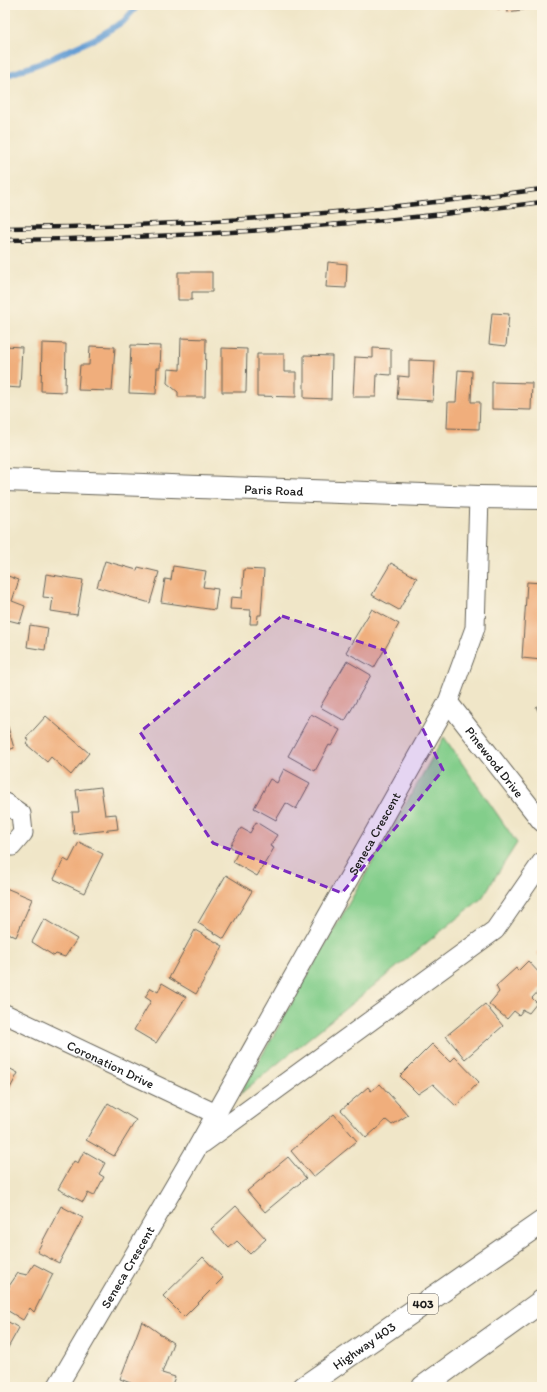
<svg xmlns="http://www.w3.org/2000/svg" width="547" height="1392" font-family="Itim,sans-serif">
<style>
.green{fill:#83ce8b;stroke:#507554}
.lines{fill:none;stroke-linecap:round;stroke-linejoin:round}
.stream{stroke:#659ed4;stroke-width:6}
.building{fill:#f0ae7c}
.minor-casing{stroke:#666358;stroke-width:21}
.major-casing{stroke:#666358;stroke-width:24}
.highway-casing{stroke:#666358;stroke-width:24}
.minor{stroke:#fff;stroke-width:19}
.major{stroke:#fff;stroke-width:22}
.highway{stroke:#fff;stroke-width:22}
.rail-casing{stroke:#1c1c1c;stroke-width:4.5}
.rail{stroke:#fcf5e5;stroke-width:3;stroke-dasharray:9;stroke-linecap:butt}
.marked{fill:#7b2cbf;fill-opacity:0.2;stroke:#7b2cbf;stroke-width:3;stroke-dasharray:8 5;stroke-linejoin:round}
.labels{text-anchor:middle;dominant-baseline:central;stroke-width:3;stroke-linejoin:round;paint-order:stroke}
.shield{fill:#fcf5e5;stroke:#5f5d58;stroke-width:1}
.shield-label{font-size:12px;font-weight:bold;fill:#1c1c1c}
.street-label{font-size:13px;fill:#1c1c1c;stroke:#fcf5e5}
</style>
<rect width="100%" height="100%" fill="#fcf5e5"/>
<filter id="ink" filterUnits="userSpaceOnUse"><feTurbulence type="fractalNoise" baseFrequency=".025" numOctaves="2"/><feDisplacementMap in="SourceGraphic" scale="8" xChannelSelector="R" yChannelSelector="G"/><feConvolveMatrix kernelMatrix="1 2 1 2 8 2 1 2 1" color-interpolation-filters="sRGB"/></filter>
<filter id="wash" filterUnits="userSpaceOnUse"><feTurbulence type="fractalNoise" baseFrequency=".012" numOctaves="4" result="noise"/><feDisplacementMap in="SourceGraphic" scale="16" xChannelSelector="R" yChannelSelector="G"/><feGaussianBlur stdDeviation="0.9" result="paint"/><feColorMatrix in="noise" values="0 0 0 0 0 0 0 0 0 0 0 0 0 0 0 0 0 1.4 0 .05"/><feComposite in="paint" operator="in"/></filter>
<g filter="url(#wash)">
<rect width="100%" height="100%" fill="#f0e6c8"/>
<polygon class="green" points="444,737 517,843 482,898 240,1094"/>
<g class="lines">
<polyline class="stream" points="5,76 41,63 96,38 124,21 138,5"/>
</g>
<g id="blocks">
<g class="building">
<polygon points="498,5 528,5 529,9 507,12 506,8 498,9"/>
<polygon points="328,262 347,264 346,288 326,287"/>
<polygon points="178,272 212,272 212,292 192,292 192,300 178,300"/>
<polygon points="492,313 509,314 506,346 489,344"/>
<polygon points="181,338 206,339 205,397 178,397 178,392 167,383 168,369 180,370"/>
<polygon points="42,343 66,344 65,392 41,391"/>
<polygon points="131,345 161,346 160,368 157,368 156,394 129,393"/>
<polygon points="5,346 22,347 20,388 5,387"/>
<polygon points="90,346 115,347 112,391 78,390 80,365 89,365"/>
<polygon points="222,348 247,349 246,392 222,392"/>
<polygon points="373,348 391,349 391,375 377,374 376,397 353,397 355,357 373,358"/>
<polygon points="257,354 284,354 284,372 296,372 296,397 257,396"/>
<polygon points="304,355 332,356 331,399 304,398"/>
<polygon points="409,360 435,361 433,401 397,399 399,376 409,377"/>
<polygon points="458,370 472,371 471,402 480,402 479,429 447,428 448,402 456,402"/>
<polygon points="492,382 532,383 531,410 492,409"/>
<polygon points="105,561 137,570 138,567 159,572 150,603 97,587"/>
<polygon points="391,563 417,578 399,610 372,595"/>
<polygon points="173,566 206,571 203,587 218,589 215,610 161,602 165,579 171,580"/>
<polygon points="244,569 264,570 261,615 258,615 257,624 250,624 251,610 230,609 231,597 242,598"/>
<polygon points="46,574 83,580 77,615 51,611 53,598 43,597"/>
<polygon points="5,575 19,580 12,601 25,606 20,623 8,620 5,626"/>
<polygon points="527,582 542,583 542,660 522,658"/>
<polygon points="372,609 399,624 374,668 346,652"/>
<polygon points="30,625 48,628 45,650 27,647"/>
<polygon points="347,661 371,675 345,721 320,707"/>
<polygon points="542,704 542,719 536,707"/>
<polygon points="311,714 340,730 331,746 329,745 315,771 288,756"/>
<polygon points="46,716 89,753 71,775 51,757 47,762 26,744 29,740 26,738"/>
<polygon points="5,717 14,748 5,751"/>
<polygon points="284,769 310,783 296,809 286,803 276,820 254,808 270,779 277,783"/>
<polygon points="101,787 105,815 116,814 118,829 74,834 72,812 79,812 76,790"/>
<polygon points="256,822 277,835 270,846 274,848 257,876 233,862 238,852 230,846 241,828 250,833"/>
<polygon points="79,842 103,854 84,893 54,879 64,859 69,862"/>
<polygon points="226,875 252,891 224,939 198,923"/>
<polygon points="6,888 32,899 16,937 5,932"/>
<polygon points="44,919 77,939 65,957 56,954 54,956 32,942"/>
<polygon points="195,930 223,946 196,994 169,978"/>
<polygon points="542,949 542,959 537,953"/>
<polygon points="528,961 542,976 542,987 532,998 537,1003 529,1013 523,1010 519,1015 514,1011 507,1019 489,1004 499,992 496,986 516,968 518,971"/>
<polygon points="162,983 186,997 156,1043 134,1030 151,1001 145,997 151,988 158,992"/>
<polygon points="485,1004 503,1026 465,1059 446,1036"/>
<polygon points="432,1044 450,1062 455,1057 479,1082 456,1106 433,1084 418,1094 400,1076"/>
<polygon points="5,1066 18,1073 5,1098"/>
<polygon points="380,1084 408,1115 392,1125 386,1120 366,1138 341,1110 368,1087 371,1091"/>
<polygon points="108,1103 136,1120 114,1156 86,1140"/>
<polygon points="334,1114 357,1141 313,1177 291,1151"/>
<polygon points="84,1151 105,1163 99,1174 104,1177 94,1196 88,1193 83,1202 58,1189 74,1161 78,1163"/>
<polygon points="288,1157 306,1178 265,1212 247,1191"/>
<polygon points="61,1206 83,1218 59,1263 37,1252"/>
<polygon points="236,1206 266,1239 250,1254 237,1241 229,1248 211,1229"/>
<polygon points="203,1257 223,1278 184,1317 163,1296"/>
<polygon points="34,1264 53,1274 34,1312 30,1308 23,1320 5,1309 5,1292 18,1273 27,1275"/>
<polygon points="5,1320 19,1328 5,1353"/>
<polygon points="142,1321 173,1343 162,1373 175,1377 171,1387 141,1387 120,1379"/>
</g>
</g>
</g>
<g filter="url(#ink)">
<use href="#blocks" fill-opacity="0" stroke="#666358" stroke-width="1"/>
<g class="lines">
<defs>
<g id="minor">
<path id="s1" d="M448 702 542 822"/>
<polyline points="5,803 21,814 23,833 12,846 5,845"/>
<path id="s2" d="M5 1014 216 1114"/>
<polyline points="203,1143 495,930 542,862"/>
<path id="s3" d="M57 1387 197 1148 448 702 475 628 479 497"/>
</g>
<g id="major">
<path id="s4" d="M5 480 479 497 542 498"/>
</g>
<g id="highway">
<path id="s5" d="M304 1387 542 1222"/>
<polyline points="423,1387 542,1301"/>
</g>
</defs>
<use href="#minor" class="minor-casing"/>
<use href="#major" class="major-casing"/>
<use href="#highway" class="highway-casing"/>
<use href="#minor" class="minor"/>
<use href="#major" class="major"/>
<use href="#highway" class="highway"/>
<defs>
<g id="rail">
<path d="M5 228C184 227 364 213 542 189"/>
<path d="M5 240C184 238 364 226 542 202"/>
</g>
</defs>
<use href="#rail" class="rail-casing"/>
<use href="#rail" class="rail"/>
</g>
</g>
<path class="marked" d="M282 616 384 650 443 770 342 893 213 843 140 732Z"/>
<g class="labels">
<rect class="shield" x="408" y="1294" width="30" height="20" rx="3"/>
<g class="shield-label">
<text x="423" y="1304">403</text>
</g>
<g class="street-label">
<text stroke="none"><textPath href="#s4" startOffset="269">Paris Road</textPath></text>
<text stroke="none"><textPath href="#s1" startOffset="76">Pinewood Drive</textPath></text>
<text stroke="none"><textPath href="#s3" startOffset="638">Seneca Crescent</textPath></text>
<text stroke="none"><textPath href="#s2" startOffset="117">Coronation Drive</textPath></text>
<text stroke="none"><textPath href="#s3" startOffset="139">Seneca Crescent</textPath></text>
<text stroke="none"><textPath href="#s5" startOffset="73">Highway 403</textPath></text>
</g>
</g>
<rect width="547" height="1392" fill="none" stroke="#fcf5e5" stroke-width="20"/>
</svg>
